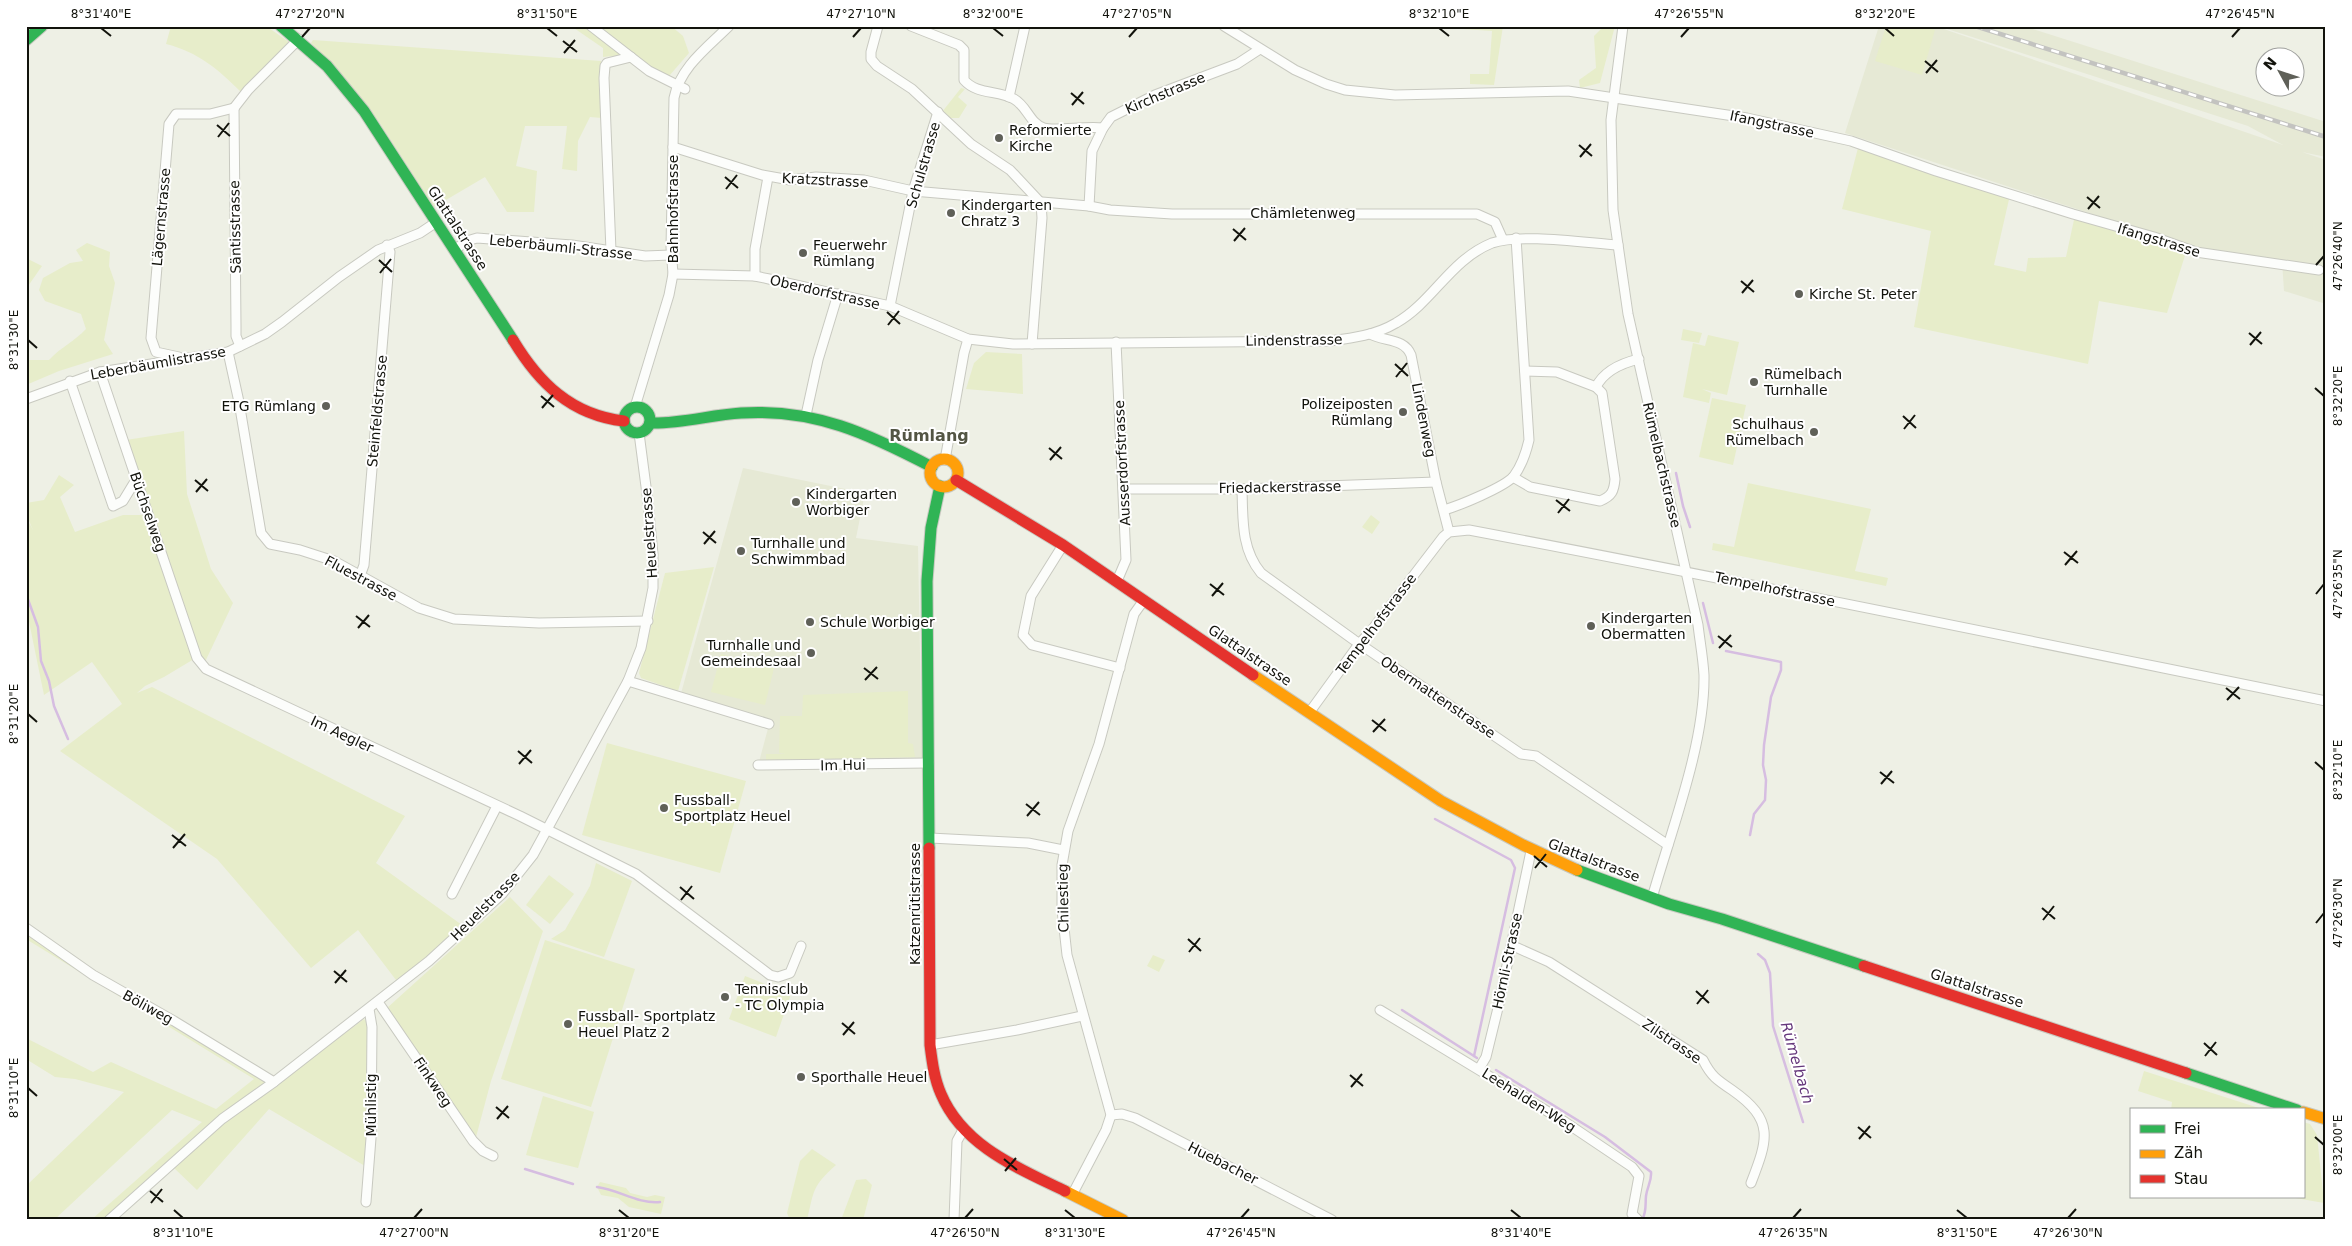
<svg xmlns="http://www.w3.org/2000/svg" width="2352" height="1246" font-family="'DejaVu Sans',sans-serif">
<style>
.built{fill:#e6e9d5}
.green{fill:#e7edca}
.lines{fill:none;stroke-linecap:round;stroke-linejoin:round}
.stream{stroke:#d6bde1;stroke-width:2.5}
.street-casing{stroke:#c8c9c0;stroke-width:11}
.fast-casing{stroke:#c8c9c0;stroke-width:13}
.slow-casing{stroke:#c8c9c0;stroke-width:13}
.jam-casing{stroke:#c8c9c0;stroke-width:13}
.street{stroke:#fcfdfb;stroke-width:9}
.fast{stroke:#30b455;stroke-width:11}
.slow{stroke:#ff9f0a;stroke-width:11}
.jam{stroke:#e5322d;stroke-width:11}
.rail-casing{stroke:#c3c3c0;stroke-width:4.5}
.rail{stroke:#fff;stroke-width:2.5;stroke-dasharray:8;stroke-linecap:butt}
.ticks{fill:none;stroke:#12130c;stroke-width:2}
.poi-dot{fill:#5f6058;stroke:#fff;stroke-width:2}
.labels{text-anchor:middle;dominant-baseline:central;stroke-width:4;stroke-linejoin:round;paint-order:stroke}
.street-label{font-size:14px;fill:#12130c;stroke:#fff}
.poi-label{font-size:14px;fill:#12130c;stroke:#fff;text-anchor:start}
.water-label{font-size:15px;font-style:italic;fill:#65377b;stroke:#fff}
.quarter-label{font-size:16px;font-weight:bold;fill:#535544;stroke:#fff}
.neatline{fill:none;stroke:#12130c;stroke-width:2}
.ticks-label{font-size:12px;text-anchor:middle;fill:#12130c}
</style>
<rect width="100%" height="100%" fill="#eef0e5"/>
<g class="built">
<polygon points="1879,26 1935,26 2283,145 2248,126 1938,26 2023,26 2326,122 2326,157 2302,152 2326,160 2326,304 2284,291 2282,261 2208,252 1845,133"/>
<polygon points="743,468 865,493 856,538 918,546 922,763 759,762 770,721 680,697"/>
</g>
<g class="green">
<path d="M171 26H266L289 42 241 92C218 69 198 52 166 44Z"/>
<polygon points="571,26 584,26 622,55 603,57 603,48"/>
<polygon points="597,26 671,26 683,36 689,53 669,76 651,68"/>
<polygon points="1463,26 1503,26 1494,85 1470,84 1470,74 1489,74 1492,31 1463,29"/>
<polygon points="1604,26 1615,26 1600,83 1580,88 1579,80 1596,68 1594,36"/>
<polygon points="1886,26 1922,26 1935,30 1922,75 1875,61"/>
<polygon points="313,40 601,61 602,118 590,117 578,141 577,171 562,169 567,126 525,126 516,166 537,171 534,212 507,212 485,177 434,207 379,122 311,43"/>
<polygon points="961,88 965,89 958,97 967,105 959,118 948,118 942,112"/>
<polygon points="1858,148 2010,195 1994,265 2026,272 2028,258 2066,257 2075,215 2187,249 2167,313 2099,301 2088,364 1914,327 1931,231 1842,209"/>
<path d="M87 243 110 252 109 266 115 283 104 340 113 354 59 371 26 385V360H49C61 347 75 341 86 329L81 314 45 301 39 290 43 278 70 263 83 261 76 250Z"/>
<polygon points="26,258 42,266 26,289"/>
<polygon points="1683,329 1702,333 1699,343 1681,340"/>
<polygon points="1708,335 1739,342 1727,395 1702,389 1711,393 1709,403 1683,397 1693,343 1705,346"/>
<polygon points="986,352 1022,354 1023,394 966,389 974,363"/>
<polygon points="1712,398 1746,405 1733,465 1699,457"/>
<polygon points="184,431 187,494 211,569 233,603 204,664 194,659 164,677 145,686 137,693 152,687 405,816 376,863 462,925 426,959 396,980 358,930 311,968 217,859 60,751 122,704 92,662 44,695 26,607 26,517 33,530 26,514 26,503 44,500 59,475 74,485 60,497 75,532 123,515 151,515 126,440"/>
<polygon points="1748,483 1871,509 1855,571 1888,578 1886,586 1712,550 1713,543 1734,547"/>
<polygon points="1371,515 1380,522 1372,534 1362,527"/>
<polygon points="714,567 678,691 641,678 639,673 665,573"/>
<polygon points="721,654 774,668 765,705 711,692"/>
<polygon points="908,691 908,743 913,744 915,757 766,760 766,754 786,754 779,753 780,716 802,716 803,695"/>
<polygon points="607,743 746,781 720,873 582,835"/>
<polygon points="596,863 632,881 604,957 551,939 565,930 590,886"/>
<polygon points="549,875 574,894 550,924 526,905"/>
<polygon points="510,897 543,931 491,1081 476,1137 387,1008"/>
<polygon points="26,931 269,1081 102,1220 91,1220 202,1122 172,1110 54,1220 26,1220 26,1186 124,1092 75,1079 55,1077 26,1059 26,1038 93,1072 111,1062 216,1109 254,1079 26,939"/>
<polygon points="545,940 635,969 591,1107 501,1079"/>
<polygon points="1153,955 1165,960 1159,972 1147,966"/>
<polygon points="745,976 791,994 776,1037 729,1019"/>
<polygon points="364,1019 369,1025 365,1166 269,1109 197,1190 174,1168 224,1123"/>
<polygon points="2144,1071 2265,1110 2171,1110 2172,1102 2138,1091"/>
<polygon points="543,1096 594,1112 578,1168 526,1155"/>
<polygon points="2303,1122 2310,1124 2317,1135 2324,1203 2290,1197 2303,1197"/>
<path d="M812 1149 836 1165C812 1186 814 1191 807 1220H790L787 1213 800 1161Z"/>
<polygon points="866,1179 872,1185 863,1220 841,1220 856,1180"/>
<polygon points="600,1182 626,1188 630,1193 647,1197 655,1195 665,1197 661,1214 629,1207 618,1198 601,1195 597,1187"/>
</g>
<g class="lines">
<g class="stream">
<polyline points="1676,473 1683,506 1690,527"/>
<polyline points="26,594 38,627 41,661 49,681 54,706 68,739"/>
<polyline points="1703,603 1713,643"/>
<polyline points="1726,651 1781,662 1781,670 1771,697 1764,745 1763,765 1766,780 1765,800 1754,814 1750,835"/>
<polyline points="1435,819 1511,860 1515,868 1474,1056 1477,1058"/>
<polyline points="1758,954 1765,960 1770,973 1773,1026 1803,1122"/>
<polyline points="1402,1010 1474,1056"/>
<path d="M1496 1070 1605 1137 1651 1172C1652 1181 1647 1187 1646 1196 1645 1205 1647 1211 1642 1220"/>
<polyline points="525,1169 573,1184"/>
<path d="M597 1187C620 1190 637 1204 660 1202"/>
</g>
<defs>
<g id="street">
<polyline points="591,26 649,71 685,89"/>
<polyline points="878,26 871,52 871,59 877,66 912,89 971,144 1010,170 1041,203"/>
<path d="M911 26 959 45 964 50V80C977 95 998 90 1014 99 1027 106 1030 124 1044 128 1055 131 1087 126 1103 128"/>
<polyline points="1224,26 1295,70 1326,84 1345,90 1395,95 1568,91 1747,118 1851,141 1936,171 2073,214 2154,237 2196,252 2319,270"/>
<path d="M1623 26 1611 120 1613 210 1628 314 1698 625C1700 642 1703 658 1704 675 1705 744 1671 831 1652 898"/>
<polyline points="1009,97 1025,26"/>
<polyline points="234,108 236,326 236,336 240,346"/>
<polyline points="234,108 248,90 299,39"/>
<polyline points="673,147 762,175 790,180 816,177 864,180 913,191 1089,206 1110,210 1172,214 1477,214 1495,222 1503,240"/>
<polyline points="1089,206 1092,151 1103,128 1111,117 1155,95 1237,64 1260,49"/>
<polyline points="454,250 467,241 477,238 572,245 645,256 671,255"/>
<polyline points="611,251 604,78 605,66 607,63 631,57"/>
<path d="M673 274 755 276 769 279 890 306 968 339 1013 344 1330 341C1353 338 1376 335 1396 323 1433 302 1450 260 1492 243 1520 233 1586 243 1618 245"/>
<polyline points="755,276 755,249 768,177"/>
<polyline points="890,306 913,191 938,112"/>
<path d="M1370 334C1385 342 1404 338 1411 355L1436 482 1449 532"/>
<polyline points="1116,342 1126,560 1117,581"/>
<polyline points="1032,344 1042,218 1041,203"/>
<polyline points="228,352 239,402 261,533 270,544 300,550 334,561 419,608 454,619 539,623 648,621"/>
<polyline points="179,357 156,352 151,338 169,124 176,114 210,114 234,108"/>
<polyline points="100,372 197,658 206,669 520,816 636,874 770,975 778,977 790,973 801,946"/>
<polyline points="70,381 113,506 123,501 137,478"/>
<path d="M1596 387C1604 371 1622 363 1639 359"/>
<polyline points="26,399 100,372 228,352 265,334 282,322 339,277 378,250 420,233 435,223"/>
<path d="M635 407 669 295 673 274 671 247 674 98C680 67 708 47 729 26"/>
<polyline points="806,415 818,360 838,294"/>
<polyline points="945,460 964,353 968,339"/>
<path d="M1513 477 1530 487 1600 501C1612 496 1614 491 1615 479L1602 393 1596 387 1557 372 1525 371"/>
<polyline points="1124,489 1242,489 1436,482"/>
<path d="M1242 489C1243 519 1241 549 1261 573L1354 640 1521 754 1536 756 1668 845"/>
<path d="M1444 510C1458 506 1505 487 1514 476 1522 465 1526 453 1529 440L1516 238"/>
<polyline points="1063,545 1031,596 1023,635 1032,645 1120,668"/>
<polyline points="360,576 364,565 390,252 387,245"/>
<polyline points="628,681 769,724"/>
<path d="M1309 713 1359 644 1371 631 1443 537 1449 532 1469 530C1755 584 2040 643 2326 701"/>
<polyline points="758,765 929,763"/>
<polyline points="930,838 1028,843 1063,850"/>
<polyline points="452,894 497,806"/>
<polyline points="26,928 93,975 174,1021 274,1082"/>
<path d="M1511 945 1549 962 1703 1060C1711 1076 1717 1080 1732 1090 1775 1120 1768 1139 1751 1183"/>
<polyline points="378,1002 473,1141 483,1151 493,1156"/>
<polyline points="1380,1010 1565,1122 1632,1167 1639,1176 1632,1214 1638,1220"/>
<polyline points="930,1045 1017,1030 1082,1016"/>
<polyline points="1479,1069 1486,1057 1498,1008 1531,851"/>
<polyline points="1111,1115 1122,1114 1135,1118 1332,1220"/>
<polyline points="1072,1195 1106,1130 1111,1115 1067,955 1062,910 1062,865 1068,831 1099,744 1134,614 1144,600"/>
<polyline points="366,1202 371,1138 372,1027 369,1009"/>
<polyline points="109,1220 222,1119 274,1082 429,961 502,894 533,855 628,681 641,648 653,588 653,554 648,502 639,433"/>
<polyline points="954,1220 957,1141 963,1130"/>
</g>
<g id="fast">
<polyline points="281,26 327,66 364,111 513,340"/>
<polyline points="26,40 42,26"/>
<circle cx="637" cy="420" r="13"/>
<path d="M650 423C681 424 710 415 741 413 814 408 869 434 932 467"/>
<polyline points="929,848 927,581 931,528 940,486"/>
<polyline points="1577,870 1669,904 1722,919 1864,966"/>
<polyline points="2186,1073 2297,1110"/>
</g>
<g id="slow">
<circle cx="944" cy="473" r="14"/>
<polyline points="1253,675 1441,801 1523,845 1577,870"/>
<polyline points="2303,1112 2326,1119"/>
<polyline points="1065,1191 1123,1220"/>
</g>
<g id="jam">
<path d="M513 340C539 383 571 415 624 421"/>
<polyline points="956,480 1063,545 1253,675"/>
<path d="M929 848 930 1045C932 1061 934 1078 941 1094 963 1146 1018 1168 1065 1191"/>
<polyline points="1864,966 2186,1073"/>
</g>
</defs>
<use href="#street" class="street-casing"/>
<use href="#fast" class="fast-casing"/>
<use href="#slow" class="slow-casing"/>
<use href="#jam" class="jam-casing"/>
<use href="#street" class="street"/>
<use href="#fast" class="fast"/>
<use href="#slow" class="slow"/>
<use href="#jam" class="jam"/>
<defs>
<polyline id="rail" points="1975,26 2326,137"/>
</defs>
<use href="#rail" class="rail-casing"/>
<use href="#rail" class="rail"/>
</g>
<path class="ticks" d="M101 28 111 36M547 28 557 36M993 28 1003 36M1439 28 1449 36M1885 28 1894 36M302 37 310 28M853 37 861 28M1129 37 1137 28M1681 37 1689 28M2232 37 2240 28M563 41 577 52M564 53 575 40M1925 61 1938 72M1926 73 1937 60M1071 93 1084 104M1072 105 1083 92M217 125 230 136M218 137 229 123M1579 145 1592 156M1580 157 1591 144M725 177 738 188M726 189 737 175M2087 197 2100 208M2088 209 2099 196M1233 229 1246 240M1234 241 1245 228M379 260 392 272M2316 265 2324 256M380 273 391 259M1741 281 1754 292M1742 293 1753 280M887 312 900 324M888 325 899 311M2249 333 2262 344M28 340 37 348M2250 345 2261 332M1395 364 1408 376M1396 377 1407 363M2315 388 2324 396M541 396 554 407M542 408 553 395M1903 416 1916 428M1904 429 1915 415M1049 448 1062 459M1050 460 1061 447M195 480 208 491M196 492 207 479M1556 500 1570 511M1558 513 1569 499M703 532 716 543M704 544 715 531M2064 552 2078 563M2065 565 2077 551M1210 584 1224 595M2316 594 2324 584M1212 596 1223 583M356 616 370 627M358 628 369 615M1718 636 1732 647M1719 648 1731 635M864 668 878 679M865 680 877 667M2226 688 2240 699M2227 700 2239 687M28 714 37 722M1372 720 1386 731M1373 732 1385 719M518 751 532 763M2315 762 2324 770M519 764 531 750M1880 772 1894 783M1881 784 1892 771M1026 804 1040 815M1027 816 1039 802M172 835 186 846M173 848 185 834M1534 856 1547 867M1535 868 1546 854M680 887 694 899M681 900 692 886M2042 908 2055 919M2043 920 2054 906M2316 923 2324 913M1188 939 1201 951M1189 952 1200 938M334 971 347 982M335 983 346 970M1696 991 1709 1003M1697 1004 1708 990M842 1023 855 1034M843 1035 854 1022M2204 1043 2217 1055M2205 1056 2216 1042M1350 1075 1363 1086M1351 1087 1362 1074M28 1088 37 1096M496 1107 509 1118M497 1119 508 1106M1858 1127 1871 1138M2315 1137 2324 1145M1859 1139 1870 1126M1004 1159 1017 1170M1005 1171 1016 1158M150 1191 163 1202M151 1203 162 1189M174 1210 183 1218M619 1210 629 1218M1065 1210 1075 1218M1511 1210 1521 1218M1957 1210 1967 1218M414 1218 422 1209M965 1218 973 1209M1241 1218 1249 1209M1793 1218 1801 1209M2068 1218 2076 1209"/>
<g class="poi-dot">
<circle cx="999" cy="138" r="5"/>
<circle cx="951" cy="213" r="5"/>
<circle cx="803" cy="253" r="5"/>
<circle cx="1799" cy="294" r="5"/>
<circle cx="1754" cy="382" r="5"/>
<circle cx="326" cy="406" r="5"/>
<circle cx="1403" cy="412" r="5"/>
<circle cx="1814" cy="432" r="5"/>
<circle cx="796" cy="502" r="5"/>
<circle cx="741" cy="551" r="5"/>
<circle cx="810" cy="622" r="5"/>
<circle cx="1591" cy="626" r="5"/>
<circle cx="811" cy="653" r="5"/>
<circle cx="664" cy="808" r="5"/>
<circle cx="725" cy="997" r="5"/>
<circle cx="568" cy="1024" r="5"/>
<circle cx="801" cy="1077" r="5"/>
</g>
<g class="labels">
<g class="street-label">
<text transform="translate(1165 93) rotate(-23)">Kirchstrasse</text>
<text transform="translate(1772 124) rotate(12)">Ifangstrasse</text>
<text transform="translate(923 165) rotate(-74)">Schulstrasse</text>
<text transform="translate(825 180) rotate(3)">Kratzstrasse</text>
<text transform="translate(673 209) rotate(-90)">Bahnhofstrasse</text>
<text x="1303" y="213">Chämletenweg</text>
<text transform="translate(161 217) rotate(-85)">Lägernstrasse</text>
<text transform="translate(235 227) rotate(-91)">Säntisstrasse</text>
<text transform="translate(458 228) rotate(57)">Glattalstrasse</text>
<text transform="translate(2159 240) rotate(17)">Ifangstrasse</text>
<text transform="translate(561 247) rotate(6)">Leberbäumli-Strasse</text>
<text transform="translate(825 292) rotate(13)">Oberdorfstrasse</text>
<text transform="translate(1294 340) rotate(-1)">Lindenstrasse</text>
<text transform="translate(158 363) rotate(-10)">Leberbäumlistrasse</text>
<text transform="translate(377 411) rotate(-85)">Steinfeldstrasse</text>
<text transform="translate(1424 420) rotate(79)">Lindenweg</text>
<text transform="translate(1122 463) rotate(-93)">Ausserdorfstrasse</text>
<text transform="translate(1662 465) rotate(77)">Rümelbachstrasse</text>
<text transform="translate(1280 487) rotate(-1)">Friedackerstrasse</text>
<text transform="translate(148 512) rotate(71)">Büchselweg</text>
<text transform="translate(649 533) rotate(-94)">Heuelstrasse</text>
<text transform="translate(361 578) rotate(28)">Fluestrasse</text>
<text transform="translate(1775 589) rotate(12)">Tempelhofstrasse</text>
<text transform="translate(1376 624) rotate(-53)">Tempelhofstrasse</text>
<text transform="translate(1250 655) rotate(34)">Glattalstrasse</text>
<text transform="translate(1438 697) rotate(34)">Obermattenstrasse</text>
<text transform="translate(342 734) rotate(25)">Im Aegler</text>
<text transform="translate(843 765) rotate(-1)">Im Hui</text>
<text transform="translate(1594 860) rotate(21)">Glattalstrasse</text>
<text transform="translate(1063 898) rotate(-91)">Chilestieg</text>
<text transform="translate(915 904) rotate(-90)">Katzenrütistrasse</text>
<text transform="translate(485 906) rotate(-45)">Heuelstrasse</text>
<text transform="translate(1507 961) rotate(-78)">Hörnli-Strasse</text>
<text transform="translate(1977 988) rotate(18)">Glattalstrasse</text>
<text transform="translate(148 1007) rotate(29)">Böliweg</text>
<text transform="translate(1672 1041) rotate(34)">Zilstrasse</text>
<text transform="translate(433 1082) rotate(56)">Finkweg</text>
<text transform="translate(1529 1100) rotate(32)">Leehalden-Weg</text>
<text transform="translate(371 1105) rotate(-90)">Mühlistig</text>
<text transform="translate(1223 1163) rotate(27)">Huebacher</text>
</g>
<g class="poi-label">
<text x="1009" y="130">Reformierte<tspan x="1009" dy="16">Kirche</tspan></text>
<text x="961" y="205">Kindergarten<tspan x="961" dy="16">Chratz 3</tspan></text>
<text x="813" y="245">Feuerwehr<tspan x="813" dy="16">Rümlang</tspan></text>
<text x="1809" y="294">Kirche St. Peter</text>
<text x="1764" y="374">Rümelbach<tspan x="1764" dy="16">Turnhalle</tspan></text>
<text x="1393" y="404" text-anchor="end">Polizeiposten<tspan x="1393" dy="16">Rümlang</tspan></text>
<text x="316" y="406" text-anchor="end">ETG Rümlang</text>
<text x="1804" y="424" text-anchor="end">Schulhaus<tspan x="1804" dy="16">Rümelbach</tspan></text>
<text x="806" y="494">Kindergarten<tspan x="806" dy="16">Worbiger</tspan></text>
<text x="751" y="543">Turnhalle und<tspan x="751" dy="16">Schwimmbad</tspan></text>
<text x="1601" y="618">Kindergarten<tspan x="1601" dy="16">Obermatten</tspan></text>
<text x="820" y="622">Schule Worbiger</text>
<text x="801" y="645" text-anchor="end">Turnhalle und<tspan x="801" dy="16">Gemeindesaal</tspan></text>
<text x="674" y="800">Fussball-<tspan x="674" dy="16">Sportplatz Heuel</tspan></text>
<text x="735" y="989">Tennisclub<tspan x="735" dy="16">- TC Olympia</tspan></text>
<text x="578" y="1016">Fussball- Sportplatz<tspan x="578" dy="16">Heuel Platz 2</tspan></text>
<text x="811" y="1077">Sporthalle Heuel</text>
</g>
<g class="water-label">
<text transform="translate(1797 1063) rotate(74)">Rümelbach</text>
</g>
<g class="quarter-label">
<text x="929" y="435">Rümlang</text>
</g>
</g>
<rect width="2352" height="1246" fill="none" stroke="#ffffff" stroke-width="55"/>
<rect x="2130" y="1108" width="175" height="90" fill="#ffffff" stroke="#a0a19e"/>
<rect x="2140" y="1125" width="25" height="8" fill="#30b455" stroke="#a0a19e"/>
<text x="2174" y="1134" font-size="15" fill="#12130c">Frei</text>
<rect x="2140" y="1150" width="25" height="8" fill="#ff9f0a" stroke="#a0a19e"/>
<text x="2174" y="1158" font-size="15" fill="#12130c">Zäh</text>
<rect x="2140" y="1175" width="25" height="8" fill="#e5322d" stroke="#a0a19e"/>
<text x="2174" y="1184" font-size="15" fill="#12130c">Stau</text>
<g transform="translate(2280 72) rotate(310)"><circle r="24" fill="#ffffff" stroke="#a0a19e"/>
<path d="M0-4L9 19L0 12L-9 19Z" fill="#5f6058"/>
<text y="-8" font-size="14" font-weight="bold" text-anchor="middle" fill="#12130c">N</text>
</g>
<rect x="28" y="28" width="2296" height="1190" class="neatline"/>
<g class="ticks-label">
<text x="101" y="18">8°31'40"E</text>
<text x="310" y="18">47°27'20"N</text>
<text x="547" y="18">8°31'50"E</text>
<text x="861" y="18">47°27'10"N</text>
<text x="993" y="18">8°32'00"E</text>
<text x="1137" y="18">47°27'05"N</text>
<text x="1439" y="18">8°32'10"E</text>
<text x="1689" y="18">47°26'55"N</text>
<text x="1885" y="18">8°32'20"E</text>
<text x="2240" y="18">47°26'45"N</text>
<text transform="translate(2338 256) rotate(-90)" y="4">47°26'40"N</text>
<text transform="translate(14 340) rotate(-90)" y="4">8°31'30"E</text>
<text transform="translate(2338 396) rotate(-90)" y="4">8°32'20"E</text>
<text transform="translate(2338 584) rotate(-90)" y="4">47°26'35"N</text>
<text transform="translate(14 714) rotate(-90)" y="4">8°31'20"E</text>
<text transform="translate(2338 770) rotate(-90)" y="4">8°32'10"E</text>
<text transform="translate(2338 913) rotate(-90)" y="4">47°26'30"N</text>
<text transform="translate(14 1088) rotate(-90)" y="4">8°31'10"E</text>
<text transform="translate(2338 1145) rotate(-90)" y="4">8°32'00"E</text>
<text x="183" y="1237">8°31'10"E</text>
<text x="414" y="1237">47°27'00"N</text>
<text x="629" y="1237">8°31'20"E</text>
<text x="965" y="1237">47°26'50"N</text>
<text x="1075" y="1237">8°31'30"E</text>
<text x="1241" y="1237">47°26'45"N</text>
<text x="1521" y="1237">8°31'40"E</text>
<text x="1793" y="1237">47°26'35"N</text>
<text x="1967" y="1237">8°31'50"E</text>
<text x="2068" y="1237">47°26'30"N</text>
</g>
</svg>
